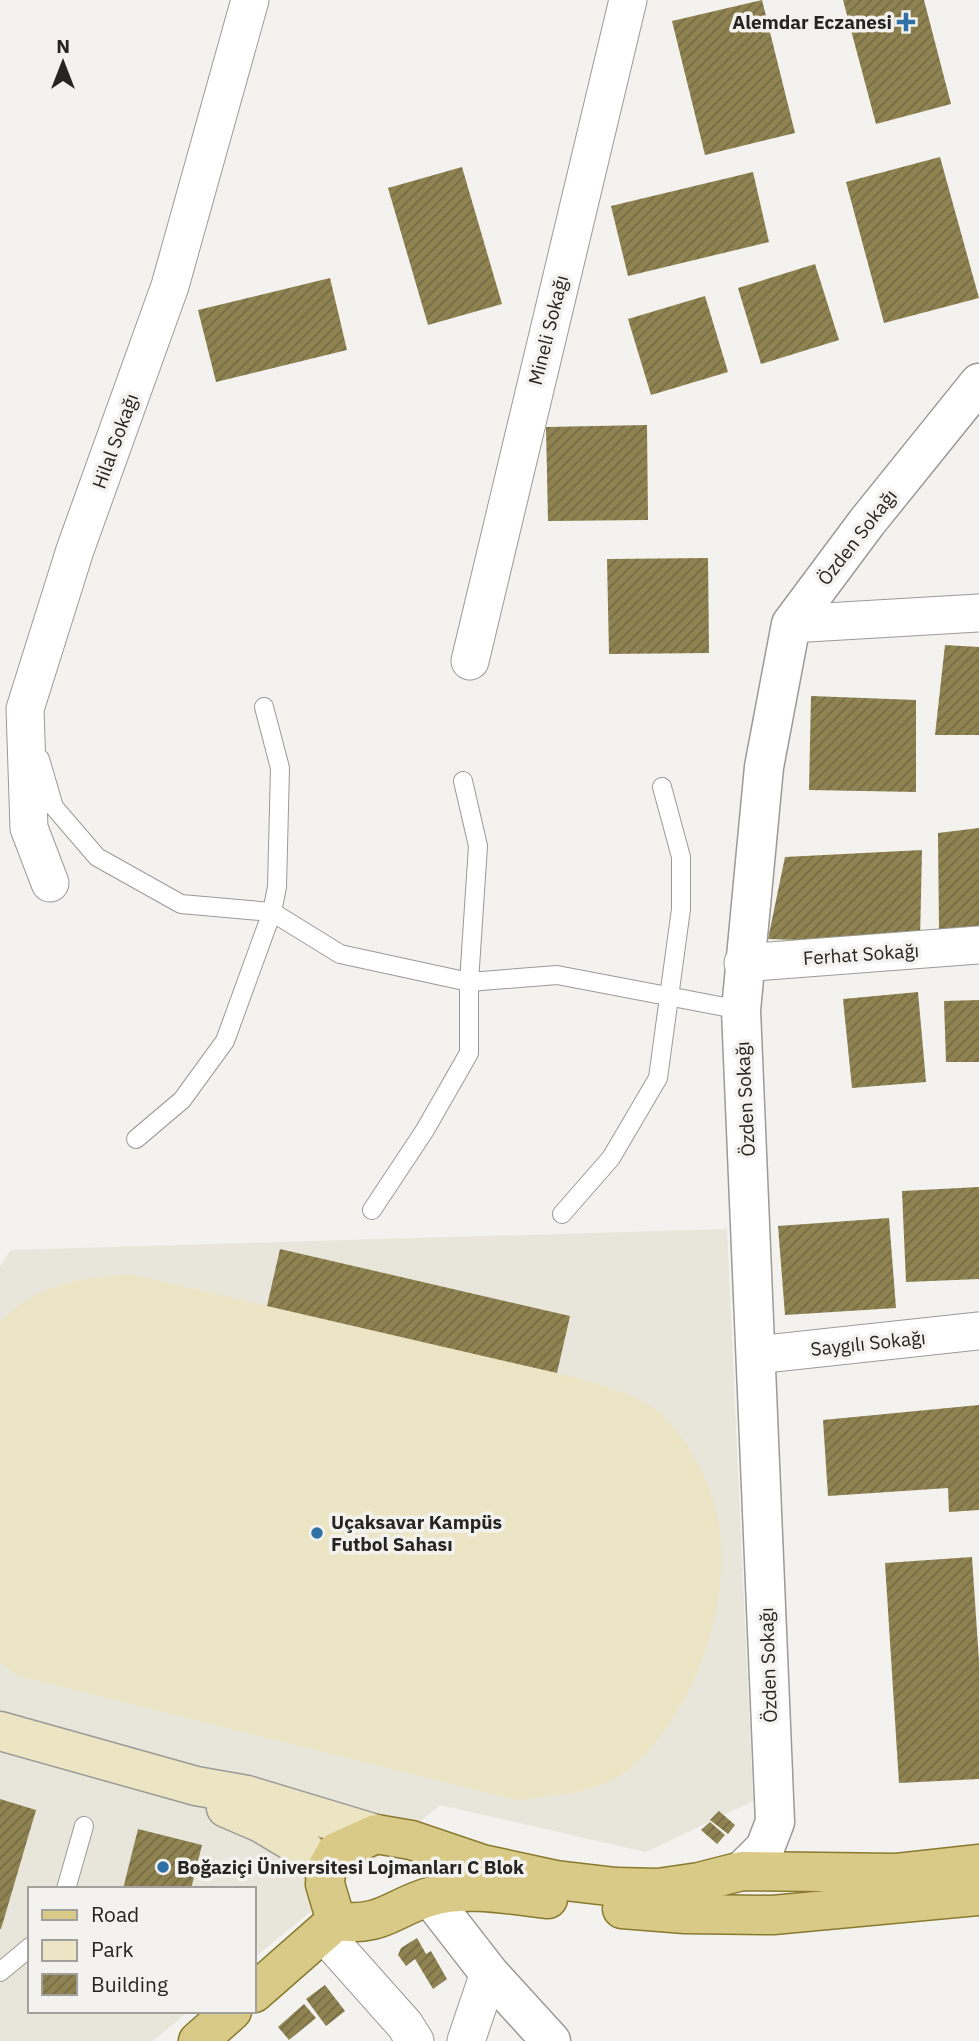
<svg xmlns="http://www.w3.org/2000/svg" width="979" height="2041" font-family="'IBM Plex Sans',sans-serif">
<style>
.built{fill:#e8e5da}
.green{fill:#ece5c5}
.building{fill:url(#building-hatch)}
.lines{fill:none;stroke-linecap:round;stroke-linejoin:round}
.service-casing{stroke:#9b9a96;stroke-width:20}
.minor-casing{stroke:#9b9a96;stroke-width:39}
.tertiary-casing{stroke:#9b9a96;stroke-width:41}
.secondary-casing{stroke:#9b9a96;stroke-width:41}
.primary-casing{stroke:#897a30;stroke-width:41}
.service{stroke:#fff;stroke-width:18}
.minor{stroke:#fff;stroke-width:37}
.tertiary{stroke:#fff;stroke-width:38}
.secondary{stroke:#ece5c3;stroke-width:38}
.primary{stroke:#d9ca87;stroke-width:38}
.poi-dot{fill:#2f71a7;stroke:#f3f2ee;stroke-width:2.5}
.labels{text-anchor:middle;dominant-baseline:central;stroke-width:7;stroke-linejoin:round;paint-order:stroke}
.poi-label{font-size:19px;font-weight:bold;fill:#252523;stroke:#f3f2ee;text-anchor:start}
.street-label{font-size:19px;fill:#252523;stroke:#f3f2ee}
</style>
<defs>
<pattern id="building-hatch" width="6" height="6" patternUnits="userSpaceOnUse" patternTransform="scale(1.75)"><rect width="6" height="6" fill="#8f8352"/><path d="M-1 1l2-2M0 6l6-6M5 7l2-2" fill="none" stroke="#756b44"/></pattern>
</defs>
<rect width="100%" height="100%" fill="#f3f2ee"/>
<polygon class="built" points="727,1229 753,1801 646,1852 440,1805 254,1958 254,1889 30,1889 30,2011 189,2011 153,2041 0,2041 0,1266 11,1250"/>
<path class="green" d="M130 1274 557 1373C588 1381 642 1393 664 1417 690 1443 711 1483 718 1519 734 1601 694 1716 629 1769 600 1793 553 1796 517 1800L18 1676 0 1662V1322C38 1284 79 1278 130 1274Z"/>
<g class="building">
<polygon points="762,0 795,133 705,155 672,21"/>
<polygon points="843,0 924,0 951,104 876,124"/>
<polygon points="940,157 979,298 884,323 846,182"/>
<polygon points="462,167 502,304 428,325 388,188"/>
<polygon points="753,172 769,242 628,276 611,206"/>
<polygon points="815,264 839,340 761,364 738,288"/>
<polygon points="330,278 347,350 216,382 198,310"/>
<polygon points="705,296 728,372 651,395 628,319"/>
<polygon points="647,425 648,520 548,521 546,427"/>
<polygon points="708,558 709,653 609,654 607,559"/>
<polygon points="945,645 979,647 979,735 935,735"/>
<polygon points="811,696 916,700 916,792 809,790"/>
<polygon points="979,828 979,927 939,930 938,833"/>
<polygon points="922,850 920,939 861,942 768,939 785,857"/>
<polygon points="918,992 926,1082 852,1088 843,999"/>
<polygon points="979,1000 979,1062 946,1062 944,1001"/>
<polygon points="979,1187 979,1279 906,1282 902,1191"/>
<polygon points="889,1218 896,1308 785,1315 778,1226"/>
<polygon points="280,1249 570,1316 557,1373 267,1306"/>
<polygon points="979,1405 979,1510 949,1512 948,1488 828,1496 823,1420"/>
<polygon points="972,1557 979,1661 979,1779 899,1783 885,1563"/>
<polygon points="0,1799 36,1810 1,1929 0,1929"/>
<polygon points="719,1811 735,1825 728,1834 710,1820"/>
<polygon points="710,1822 725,1835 717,1844 701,1830"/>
<polygon points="138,1829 202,1845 191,1889 123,1889"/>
<polygon points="417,1938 426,1954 431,1951 447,1979 433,1989 415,1959 406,1966 398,1955 401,1948"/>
<polygon points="325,1985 345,2011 326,2026 306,1999"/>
<polygon points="304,2004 316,2018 289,2040 278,2027"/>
</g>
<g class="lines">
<defs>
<g id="service">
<polyline points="40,759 54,807 97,857 181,904 272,912 340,954 469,982 557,975 741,1010"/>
<polyline points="136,1139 182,1100 225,1041 272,912 277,887 280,768 264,707"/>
<polyline points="372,1210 425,1130 469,1053 469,982 478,846 463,781"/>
<polyline points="562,1214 611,1158 658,1078 681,909 681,857 662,787"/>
<polyline points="66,1889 84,1826"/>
<polyline points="0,1972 30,1947"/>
</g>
<g id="minor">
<polyline points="791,624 979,613"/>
<polyline points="470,661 628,0"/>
<polyline points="50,883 29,828 25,709 75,550 170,286 250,0"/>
<polyline points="743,963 979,945"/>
<polyline points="756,1355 979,1331"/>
<polyline points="324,1934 405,2025 415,2041"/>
<polyline points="466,2041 489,1973"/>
</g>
<g id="tertiary">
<polyline points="742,1871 765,1848 775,1822 741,1010 764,767 791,624 867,522 979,383"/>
<polyline points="430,1897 489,1973 551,2041"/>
</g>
<g id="secondary">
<polyline points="0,1731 196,1786 247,1795 376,1834"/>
<polyline points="226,1808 261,1823 301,1847 326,1870"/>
</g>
<g id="primary">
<polyline points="622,1909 685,1914 773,1915 979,1896"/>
<polyline points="336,1921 325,1884 326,1870 336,1852 376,1834 411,1840 482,1864 556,1880 616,1887 658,1888 699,1882 742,1871 897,1873 979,1864"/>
<path d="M336 1921C382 1927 390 1909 429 1897 465 1886 511 1895 548 1899"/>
<polyline points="254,1993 336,1921"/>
<polyline points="198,2041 232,2011"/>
</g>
</defs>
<use href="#service" class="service-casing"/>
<use href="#minor" class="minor-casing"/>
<use href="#tertiary" class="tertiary-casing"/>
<use href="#secondary" class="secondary-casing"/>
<use href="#primary" class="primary-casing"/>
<use href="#service" class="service"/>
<use href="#minor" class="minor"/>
<use href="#tertiary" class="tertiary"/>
<use href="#secondary" class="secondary"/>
<use href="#primary" class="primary"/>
</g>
<g class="poi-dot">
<path d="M902.5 11.5h7v7h7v7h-7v7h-7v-7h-7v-7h7z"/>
<circle cx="317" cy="1533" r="7"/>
<circle cx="163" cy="1867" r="7"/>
</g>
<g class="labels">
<g class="poi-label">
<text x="892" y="22" text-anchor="end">Alemdar Eczanesi</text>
<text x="331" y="1522">Uçaksavar Kampüs<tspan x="331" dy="22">Futbol Sahası</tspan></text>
<text x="177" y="1867">Boğaziçi Üniversitesi Lojmanları C Blok</text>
</g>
<g class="street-label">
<text transform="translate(548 330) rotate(-76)">Mineli Sokağı</text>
<text transform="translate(115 441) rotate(-70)">Hilal Sokağı</text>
<text transform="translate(857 537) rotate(-52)">Özden Sokağı</text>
<text transform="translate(861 954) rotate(-4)">Ferhat Sokağı</text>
<text transform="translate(745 1099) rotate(-93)">Özden Sokağı</text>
<text transform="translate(868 1343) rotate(-6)">Saygılı Sokağı</text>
<text transform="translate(768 1665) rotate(-92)">Özden Sokağı</text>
</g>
</g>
<rect x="28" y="1887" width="228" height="126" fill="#f3f2ee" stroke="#a1a09d" stroke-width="2"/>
<rect x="42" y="1910" width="35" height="10" fill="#d9ca87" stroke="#a1a09d" stroke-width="2"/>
<text x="91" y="1922" font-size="21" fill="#252523">Road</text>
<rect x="42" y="1940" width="35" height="21" fill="#ece5c5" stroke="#a1a09d" stroke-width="2"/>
<text x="91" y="1957" font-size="21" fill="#252523">Park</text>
<rect x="42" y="1974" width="35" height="21" fill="url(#building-hatch)" stroke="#a1a09d" stroke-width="2"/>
<text x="91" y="1992" font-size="21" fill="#252523">Building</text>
<g transform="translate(63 63)" stroke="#f3f2ee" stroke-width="5" paint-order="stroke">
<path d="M0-5L12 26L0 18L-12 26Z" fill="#252523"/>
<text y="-10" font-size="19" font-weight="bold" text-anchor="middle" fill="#252523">N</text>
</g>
</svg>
